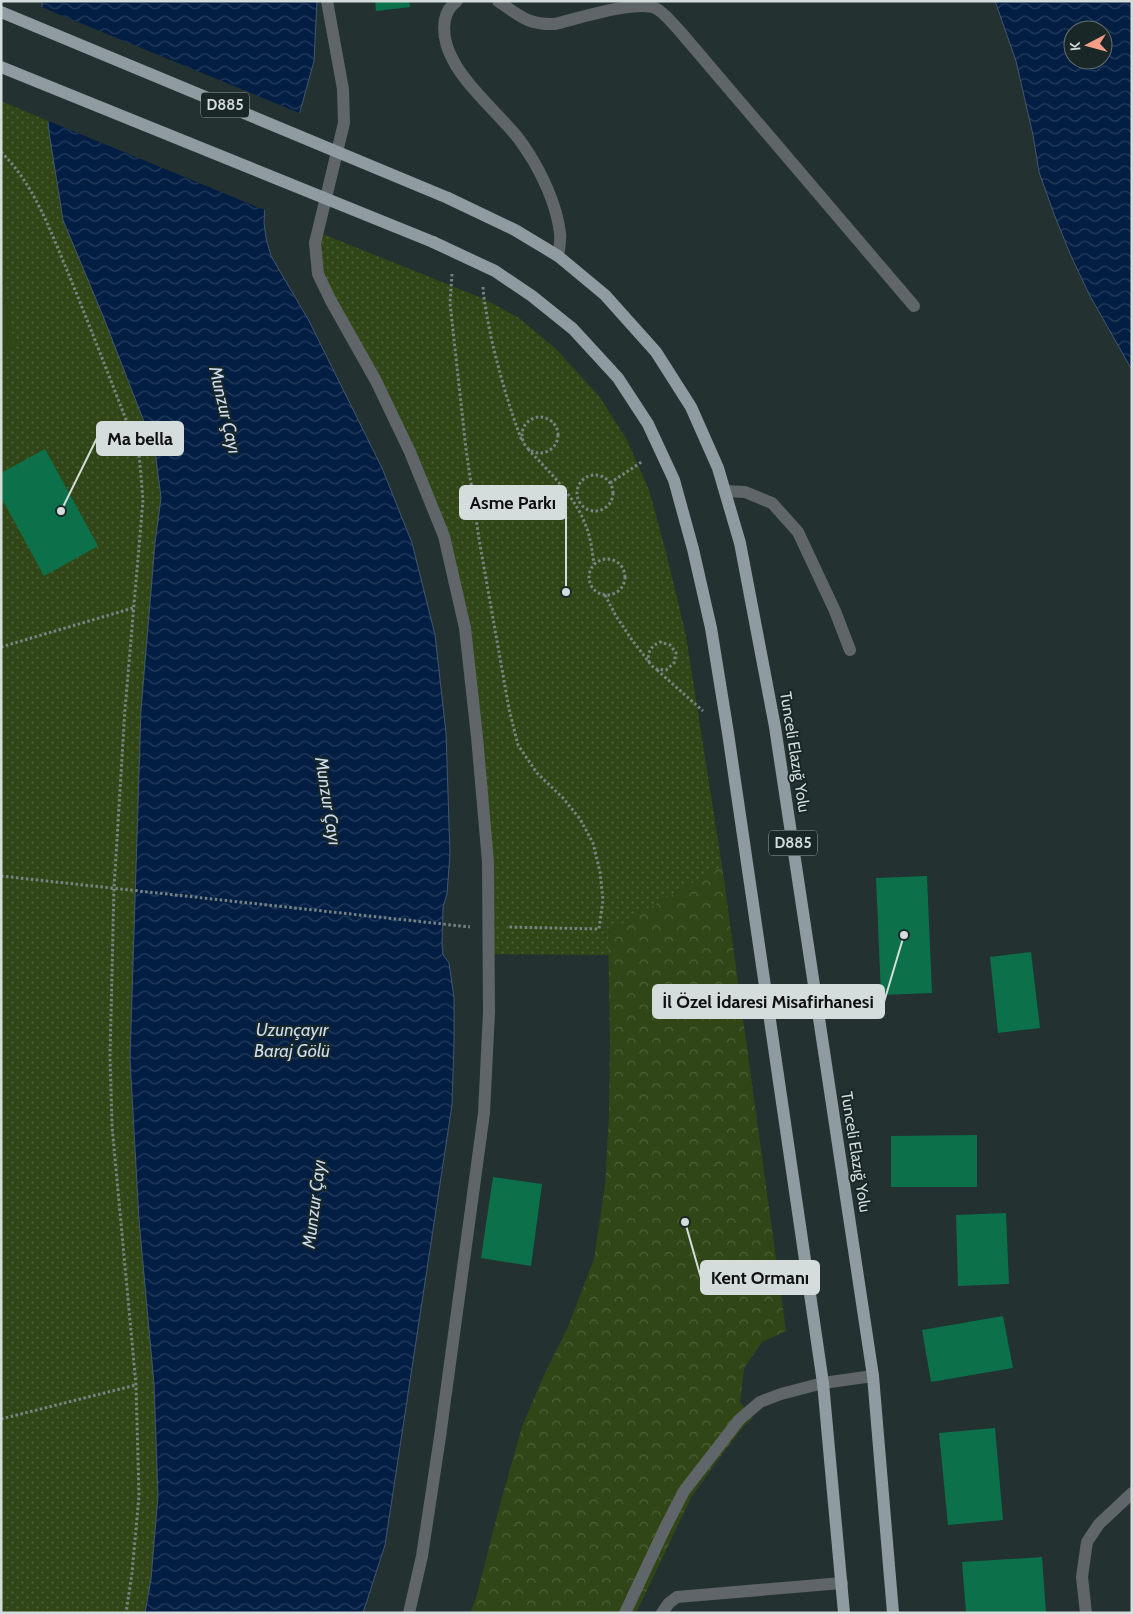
<svg xmlns="http://www.w3.org/2000/svg" width="1133" height="1614" font-family="Cabin,sans-serif">
<style>
.green{fill:url(#green-dots)}
.forest{fill:url(#forest-crowns)}
.pitch{fill:#314616}
.water{fill:url(#water-waves);stroke:#415771;fill-rule:evenodd}
.pier{fill:#233131}
.building{fill:#0c704b}
.lines{fill:none;stroke-linecap:round;stroke-linejoin:round}
.path{stroke:#788383;stroke-width:3;stroke-dasharray:2.5 2.5;stroke-linecap:butt}
.service{stroke:#5f6568;stroke-width:12}
.primary{stroke:#8f9ba0;stroke-width:12}
.primary-bridge{stroke:#8f9ba0;stroke-width:12}
.labels{text-anchor:middle;dominant-baseline:central;stroke-width:4;stroke-linejoin:round;paint-order:stroke}
.shield{fill:#1a2727;stroke:#9ca6a6;stroke-width:1}
.shield-label{font-size:15px;font-weight:bold;fill:#d4dddc}
.street-label{font-size:16px;fill:#d4dddc;stroke:#1a2727}
.water-label{font-size:18px;font-style:italic;fill:#ccdbef;stroke:#1a2727}
.leader{fill:none;stroke:#d4dddc;stroke-width:2}
.callout-dot{fill:#d4dddc;stroke:#1a2727;stroke-width:2}
.callout{fill:#d4dddc;stroke:#d4dddc;stroke-width:2}
.callout-label{font-size:18px;text-anchor:middle;font-weight:bold;fill:#111}
</style>
<defs>
<pattern id="green-dots" width="8" height="8" patternUnits="userSpaceOnUse" patternTransform="scale(1.25)"><rect width="8" height="8" fill="#314616"/><path d="M2 2h.1M6 6h.1" fill="none" stroke="#4e6037" stroke-width="1.8" stroke-linecap="round"/></pattern>
<pattern id="forest-crowns" width="20" height="18" patternUnits="userSpaceOnUse" patternTransform="scale(1.25)"><rect width="20" height="18" fill="#314616"/><path d="M2 6a3 3 0 1 1 6 0M12 15a3 3 0 1 1 6 0" fill="none" stroke="#4e6037"/></pattern>
<pattern id="water-waves" width="16" height="10" patternUnits="userSpaceOnUse" patternTransform="scale(1.25)"><rect width="16" height="10" fill="#021e43"/><path d="M0 5q4-4 8 0t8 0" fill="none" stroke="#263e5e"/></pattern>
</defs>
<rect width="100%" height="100%" fill="#233131"/>
<g class="green">
<polygon points="1,101 48,121 49,132 103,316 155,450 161,498 141,710 130,1059 133,1125 154,1384 158,1497 151,1579 145,1613 1,1613"/>
<polygon points="318,232 484,299 519,318 556,349 599,396 627,440 649,490 667,556 686,636 722,866 608,932 609,955 489,954 477,737 444,536 410,452 323,287"/>
</g>
<polygon class="forest" points="722,866 786,1331 762,1342 744,1368 740,1402 753,1418 745,1425 726,1449 692,1496 636,1613 470,1613 476,1598 498,1512 522,1427 543,1377 567,1329 594,1259 605,1186 609,1115 610,1039 608,932"/>
<polygon class="pitch" points="1,256 14,348 1,349"/>
<g class="water">
<polygon points="42,1 317,1 314,61 296,126 265,205 264,223 266,238 271,256 309,321 382,468 412,543 435,635 446,733 450,854 447,894 443,907 442,944 443,955 449,963 454,998 454,1041 452,1105 385,1545 363,1613 145,1613 151,1579 158,1496 154,1384 139,1220 130,1059 141,710 155,543 161,498 155,450 103,316 63,220 49,132 42,56"/>
<path d="M995 1H1132V370L1090 296 1071 256 1054 214 1039 172 1033 135 1016 61ZM1073 30H1103V60H1073Z"/>
</g>
<polygon class="pier" points="39,6 302,114 298,127 271,194 267,211 46,120 39,57"/>
<g class="building">
<polygon points="375,1 409,1 410,7 376,11"/>
<polygon points="45,449 98,546 44,576 1,497 1,473"/>
<polygon points="927,876 932,993 881,995 876,878"/>
<polygon points="1031,952 1040,1028 998,1033 990,957"/>
<polygon points="977,1135 977,1187 891,1187 891,1136"/>
<polygon points="493,1177 542,1184 531,1266 481,1258"/>
<polygon points="1006,1213 1009,1284 958,1286 956,1215"/>
<polygon points="1003,1316 1013,1368 931,1382 922,1330"/>
<polygon points="995,1428 1003,1520 948,1525 939,1433"/>
<polygon points="1042,1557 1046,1613 966,1613 962,1562"/>
</g>
<g class="lines">
<g class="path">
<path d="M1 152C35 185 51 233 69 275 93 334 116 394 139 453L143 500 125 709 114 888 110 1056 112 1126 136 1385 139 1496 132 1573 126 1613"/>
<polyline points="452,274 450,303 466,449 479,539 509,709 518,745 537,773 563,798 580,819 593,843 600,872 603,900 599,929 507,927"/>
<path d="M483 287C484 304 488 320 491 337 499 372 509 407 522 441"/>
<circle cx="540" cy="435" r="18"/>
<path d="M528 449C549 472 575 496 586 526 591 538 592 552 594 564"/>
<circle cx="595" cy="493" r="18"/>
<polyline points="610,483 643,461"/>
<circle cx="607" cy="577" r="18"/>
<path d="M605 595 616 616 632 640 652 666 656 669 666 670 674 663 676 653 670 645 660 642C651 646 647 652 649 662"/>
<polyline points="1,647 133,608"/>
<polyline points="657,670 703,711"/>
<polyline points="1,876 470,927"/>
<polyline points="1,1419 136,1385"/>
</g>
<g class="service">
<polyline points="327,1 343,89 344,123 315,243 318,274 331,301 376,381 410,452 444,536 465,628 477,737 488,862 489,1012 484,1113 440,1437 422,1556 409,1613"/>
<path d="M457 1C438 14 443 42 453 60 465 84 496 112 514 133 522 142 528 152 534 162 546 183 557 209 560 233 561 241 559 249 558 256"/>
<path d="M498 1C519 15 527 25 555 24 576 19 636 0 655 8 664 12 671 22 678 29L914 306"/>
<polyline points="725,491 745,492 772,503 798,532 835,611 850,650"/>
<polyline points="625,1613 665,1528 684,1491 739,1420 760,1402 781,1394 823,1383 873,1376"/>
<polyline points="662,1613 669,1603 677,1597 842,1583"/>
<polyline points="1086,1613 1082,1577 1087,1542 1099,1524 1132,1493"/>
</g>
<g class="primary">
<polyline points="448,198 515,230 558,256 605,295 656,352 691,407 718,468 740,543 775,727 873,1376 893,1613"/>
<polyline points="433,242 495,271 532,296 573,329 618,378 648,424 674,480 693,549 711,628 728,733 823,1383 844,1613"/>
</g>
<g class="primary-bridge">
<polyline points="1,12 448,198"/>
<polyline points="1,67 433,242"/>
</g>
</g>
<g class="labels">
<g class="shield">
<rect x="201" y="92.5" width="48" height="25" rx="4"/>
<rect x="769" y="830.5" width="48" height="25" rx="4"/>
</g>
<g class="shield-label">
<text x="225" y="105">D885</text>
<text x="793" y="843">D885</text>
</g>
<g class="street-label">
<text transform="translate(795 752) rotate(81)">Tunceli Elazığ Yolu</text>
<text transform="translate(856 1152) rotate(81)">Tunceli Elazığ Yolu</text>
</g>
<g class="water-label">
<text transform="translate(225 410) rotate(77)">Munzur Çayı</text>
<text transform="translate(328 801) rotate(81)">Munzur Çayı</text>
<text x="292" y="1030">Uzunçayır<tspan x="292" dy="21">Baraj Gölü</tspan></text>
<text transform="translate(314 1204) rotate(-83)">Munzur Çayı</text>
</g>
</g>
<path class="leader" d="M61 511L97 438M566 592L566 503M904 935L884 1002M685 1222L701 1278"/>
<g class="callout-dot">
<circle cx="61" cy="511" r="5"/>
<circle cx="566" cy="592" r="5"/>
<circle cx="904" cy="935" r="5"/>
<circle cx="685" cy="1222" r="5"/>
</g>
<g class="callout">
<rect x="97" y="422" width="86" height="33" rx="5"/>
<rect x="460" y="486" width="106" height="33" rx="5"/>
<rect x="653" y="985" width="231" height="33" rx="5"/>
<rect x="701" y="1261" width="118" height="33" rx="5"/>
</g>
<g class="callout-label">
<text x="140" y="445">Ma bella</text>
<text x="513" y="509">Asme Parkı</text>
<text x="768" y="1008">İl Özel İdaresi Misafirhanesi</text>
<text x="760" y="1284">Kent Ormanı</text>
</g>
<rect width="1133" height="1614" fill="none" stroke="#d4dddc" stroke-width="5"/>
<g transform="translate(1088 45) rotate(264)"><circle r="24" fill="#1a2727" stroke="#64706f"/>
<path d="M0-4L9 19L0 12L-9 19Z" fill="#f49e89"/>
<text y="-8" font-size="14" font-weight="bold" text-anchor="middle" fill="#d4dddc">K</text>
</g>
</svg>
